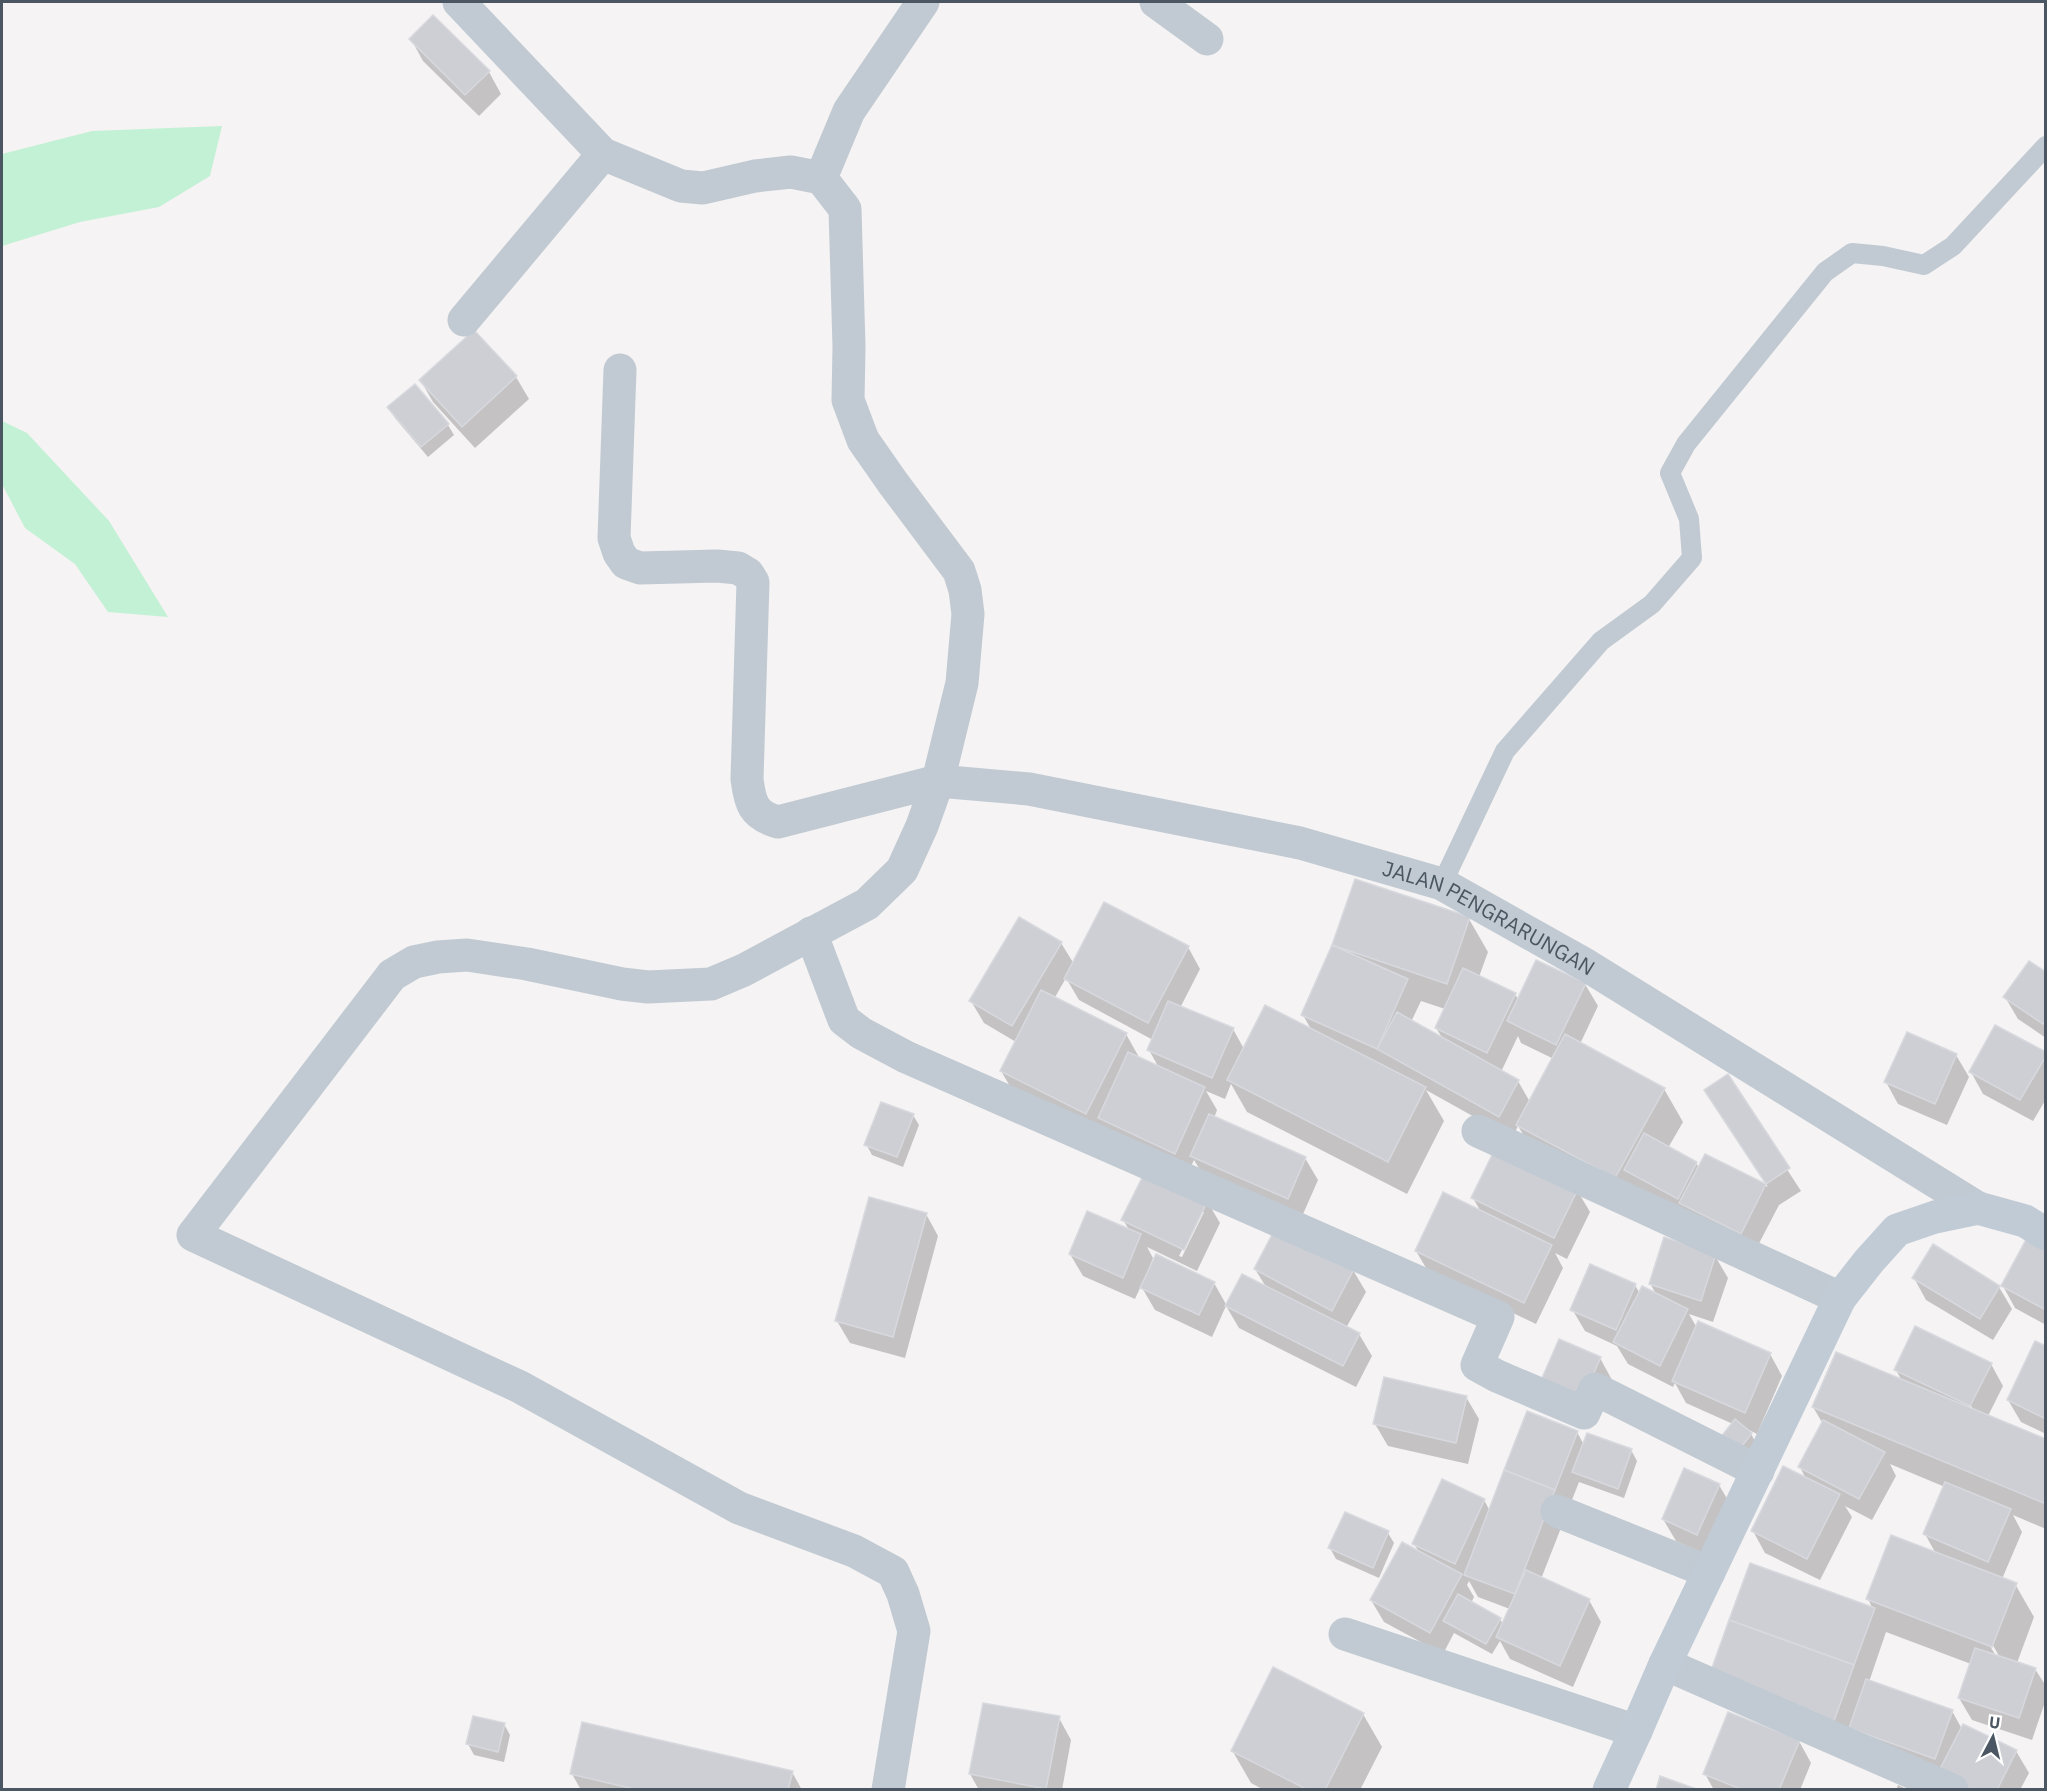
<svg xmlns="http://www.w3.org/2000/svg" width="2047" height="1791" font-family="'IBM Plex Sans',sans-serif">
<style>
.green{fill:#c3f1d5}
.shadow{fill:#0003;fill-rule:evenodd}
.building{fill:#cdcfd5;stroke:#d7d9de;stroke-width:1.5}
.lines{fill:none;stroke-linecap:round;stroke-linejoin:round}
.lane{stroke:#c1cad2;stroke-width:20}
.street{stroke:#c1cad2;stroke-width:33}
.secondary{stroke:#c1cbd6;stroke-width:33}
.labels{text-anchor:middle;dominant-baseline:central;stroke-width:6;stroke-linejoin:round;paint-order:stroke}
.street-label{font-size:21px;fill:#4a5661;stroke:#fff}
</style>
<rect width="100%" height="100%" fill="#f5f3f3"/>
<g class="green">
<polygon points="222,126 210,176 159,207 80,222 2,246 2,154 92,131"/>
<polygon points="2,421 27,433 109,521 168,617 108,612 75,564 25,528 2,484"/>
</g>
<g class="shadow">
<polygon points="411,39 489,72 501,94 479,116 423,61"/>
<polygon points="474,332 516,377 529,399 475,448 433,402 421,381"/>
<polygon points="415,386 448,425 454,435 428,457 395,418 389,407"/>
<path d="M1356 881 1469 919 1488 952 1479 977 1515 994 1519 1001 1585 984 1598 1006 1580 1044 1664 1089 1683 1122 1668 1148 1696 1163 1699 1168 1706 1156 1768 1187 1719 1112 1727 1077 1801 1191 1779 1205 1753 1255 1537 1157 1518 1126 1512 1138 1426 1090 1444 1121 1407 1194 1247 1112 1231 1084 1225 1099 1206 1091 1217 1110 1214 1118 1305 1158 1318 1180 1300 1221 1205 1178 1194 1160 1187 1175 1020 1103 1001 1071 1016 1042 984 1023 971 1001 1061 943 1074 964 1188 947 1200 969 1180 1008 1233 1029 1244 1049 1312 1031 1303 1015 1334 946ZM1066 978 1079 1000 1153 1040 1149 1050 1159 1068 1140 1059 1126 1034 1054 999ZM1421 1001 1445 1009 1436 1028 1443 1039 1411 1022ZM1518 1036 1521 1043 1554 1059 1530 1102 1518 1081 1501 1072Z"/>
<polygon points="2046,974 2046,1038 2018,1019 2005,997"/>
<polygon points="2046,1054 2046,1099 2033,1121 1983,1094 1971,1072"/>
<polygon points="1956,1055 1969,1077 1947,1125 1898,1104 1886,1082"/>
<polygon points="913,1115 919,1125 903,1167 872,1155 866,1144"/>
<polygon points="1577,1190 1590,1212 1567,1259 1555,1253 1563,1268 1536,1324 1429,1273 1416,1251 1481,1212 1473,1198"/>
<path d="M1207 1201 1220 1223 1197 1271 1147 1247 1153 1258 1150 1265 1214 1283 1227 1306 1266 1287 1255 1269 1353 1270 1366 1292 1346 1328 1359 1334 1372 1356 1356 1387 1239 1328 1226 1306 1212 1337 1155 1310 1141 1286 1135 1299 1083 1276 1070 1254 1130 1231 1123 1220ZM1201 1212H1204L1182 1257 1179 1256Z"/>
<polygon points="926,1214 938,1236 905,1358 850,1343 837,1321"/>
<polygon points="1933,1246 1999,1287 2012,1309 1993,1340 1926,1300 1914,1278"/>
<polygon points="2046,1247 2046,1325 2015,1308 2003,1286"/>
<polygon points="1715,1256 1728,1278 1713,1322 1689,1314 1697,1328 1770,1354 1782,1376 1757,1434 1749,1430 1757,1445 1746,1460 1733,1424 1686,1403 1675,1383 1673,1387 1628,1364 1617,1346 1585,1331 1572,1309 1635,1285 1640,1294 1657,1296 1650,1283"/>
<polygon points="1560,1341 1600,1358 1612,1380 1594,1423"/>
<polygon points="2046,1348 2046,1434 2021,1422 2008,1400"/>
<path d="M1991 1364 2003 1386 1988 1416 2046 1440V1529L2013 1515 2022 1532 2002 1579 2015 1584 2034 1617 2017 1663 2035 1669 2046 1686V1699L2032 1740 1972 1720 1959 1698 1971 1664 1886 1632 1869 1682 1952 1711 1962 1729 2016 1751 2029 1773 2020 1790H1950L1723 1701 1873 1609 1868 1599 1936 1554 1925 1534 1945 1487 1890 1464 1896 1476 1872 1520 1845 1506 1852 1517 1820 1580 1765 1553 1753 1531 1806 1479 1800 1467 1823 1424 1813 1407 1902 1381 1896 1370ZM1967 1399 1973 1409H1970L1965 1401ZM1990 1640 1999 1656H1996L1987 1641Z"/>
<polygon points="1466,1397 1479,1419 1468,1464 1388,1446 1375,1424"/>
<path d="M1577 1432 1584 1445 1631 1450 1637 1461 1624 1498 1579 1482 1541 1579 1589 1600 1601 1622 1573 1687 1510 1659 1500 1641 1492 1654 1454 1633 1443 1654 1384 1622 1371 1600 1419 1552 1414 1544 1484 1500 1490 1511ZM1469 1581 1478 1597 1510 1609 1503 1624 1500 1619 1471 1603 1474 1597 1467 1585Z"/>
<polygon points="1719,1485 1732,1507 1710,1556 1676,1541 1663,1519"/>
<polygon points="1388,1533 1394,1543 1379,1578 1336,1559 1330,1548"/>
<polygon points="1363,1714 1382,1747 1360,1790 1264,1790 1251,1783 1232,1750"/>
<polygon points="1059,1718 1071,1740 1062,1790 979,1790 970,1774"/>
<polygon points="504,1724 510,1735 504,1762 474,1755 468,1744"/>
<polygon points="1799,1741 1811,1763 1800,1790 1714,1790 1705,1774"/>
<polygon points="792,1772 802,1790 581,1790 572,1774"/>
<polygon points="1898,1785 1908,1790 1896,1790"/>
</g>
<g class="building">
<polygon points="433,15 490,71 465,95 409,39"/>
<polygon points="474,330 517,376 462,427 419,380"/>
<polygon points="415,384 449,424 421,447 387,407"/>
<polygon points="1355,879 1470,917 1447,984 1332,945"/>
<polygon points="1104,902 1189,946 1148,1023 1064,979"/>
<polygon points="1019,917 1062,942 1012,1026 969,1001"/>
<polygon points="1332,945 1408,979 1377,1049 1301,1015"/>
<polygon points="1536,960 1586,983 1556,1045 1507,1021"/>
<polygon points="2029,961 2046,972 2046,1021 2043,1024 2003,997"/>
<polygon points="1463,968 1516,993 1487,1053 1435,1028"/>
<polygon points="1041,990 1127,1033 1086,1114 1000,1071"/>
<polygon points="1168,1001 1234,1028 1212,1078 1147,1050"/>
<polygon points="1265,1005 1426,1087 1388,1162 1227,1080"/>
<polygon points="1397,1012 1519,1080 1499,1117 1377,1049"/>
<polygon points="1995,1025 2046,1052 2046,1056 2020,1100 1969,1072"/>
<polygon points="1907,1032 1957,1054 1935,1104 1884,1082"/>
<polygon points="1565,1034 1665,1088 1615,1178 1516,1125"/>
<polygon points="1128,1052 1205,1087 1175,1154 1098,1118"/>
<polygon points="1728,1074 1790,1168 1766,1184 1704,1090"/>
<polygon points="881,1102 914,1114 897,1157 864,1145"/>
<polygon points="1209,1114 1306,1157 1288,1199 1190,1156"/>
<polygon points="1644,1133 1697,1162 1678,1199 1624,1170"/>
<polygon points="1495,1149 1578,1189 1554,1238 1471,1198"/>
<polygon points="1705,1154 1766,1184 1741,1234 1679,1203"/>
<polygon points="1146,1170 1208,1200 1184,1250 1121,1220"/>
<polygon points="1443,1192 1552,1245 1524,1303 1415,1251"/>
<polygon points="869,1197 927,1213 893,1337 835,1321"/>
<polygon points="1087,1211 1141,1234 1123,1278 1069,1254"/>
<polygon points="1276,1227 1354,1269 1332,1311 1254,1269"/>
<polygon points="2028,1236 2046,1245 2046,1310 2001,1286"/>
<polygon points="1664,1237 1716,1254 1701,1301 1649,1284"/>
<polygon points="1933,1244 2000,1286 1980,1319 1912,1278"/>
<polygon points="1156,1254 1215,1282 1199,1315 1140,1288"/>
<polygon points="1590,1264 1636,1284 1616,1330 1570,1310"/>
<polygon points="1242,1274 1360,1333 1343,1366 1225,1306"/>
<polygon points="1642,1286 1688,1309 1660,1366 1613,1342"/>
<polygon points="1698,1321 1771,1353 1745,1413 1672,1381"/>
<polygon points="1915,1326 1992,1363 1970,1406 1894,1370"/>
<polygon points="1559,1339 1601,1357 1581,1402 1539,1385"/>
<polygon points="2035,1341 2046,1346 2046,1419 2007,1400"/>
<polygon points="1836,1352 2046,1439 2046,1504 1812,1407"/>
<polygon points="1384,1377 1467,1396 1456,1443 1373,1424"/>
<polygon points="1527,1411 1578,1431 1555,1490 1504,1470"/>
<polygon points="1735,1419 1752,1433 1739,1450 1720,1438"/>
<polygon points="1823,1420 1885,1452 1859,1499 1798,1467"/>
<polygon points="1587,1433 1632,1449 1618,1489 1572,1472"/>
<polygon points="1783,1466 1840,1494 1807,1559 1751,1531"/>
<polygon points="1684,1468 1720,1484 1697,1535 1662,1519"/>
<polygon points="1504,1470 1555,1490 1515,1594 1464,1575"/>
<polygon points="1442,1479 1485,1499 1455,1564 1412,1544"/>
<polygon points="1945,1482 2011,1509 1988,1562 1923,1534"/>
<polygon points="1345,1512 1389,1531 1373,1568 1328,1548"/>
<polygon points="1891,1535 2017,1583 1992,1647 1866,1599"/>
<polygon points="1402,1542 1462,1574 1430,1633 1370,1600"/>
<polygon points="1750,1563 1875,1608 1854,1665 1729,1620"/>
<polygon points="1526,1570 1590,1599 1560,1666 1496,1637"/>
<polygon points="1458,1594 1501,1618 1486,1644 1443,1621"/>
<polygon points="1729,1620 1854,1665 1833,1724 1708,1679"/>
<polygon points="1975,1648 2036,1668 2019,1718 1958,1698"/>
<polygon points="1273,1667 1364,1713 1325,1790 1308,1790 1231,1751"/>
<polygon points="1866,1679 1953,1710 1935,1759 1849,1728"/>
<polygon points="983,1703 1060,1716 1046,1789 969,1774"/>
<polygon points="1728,1712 1800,1740 1779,1790 1743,1790 1703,1774"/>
<polygon points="473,1716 505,1723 498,1752 466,1744"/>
<polygon points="582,1722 793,1771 788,1790 638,1790 570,1774"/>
<polygon points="1963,1724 2017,1750 1997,1790 1972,1790 1938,1773"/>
<polygon points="1660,1776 1699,1790 1656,1790"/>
</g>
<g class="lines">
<polyline class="lane" points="1442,884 1505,751 1601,641 1652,604 1692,558 1689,519 1670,473 1686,444 1825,272 1852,253 1883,256 1924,265 1953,246 2046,146"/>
<g class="street">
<polyline points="459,2 603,154 681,186 703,188 755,176 791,172 821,178 845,209 849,347 848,400 863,440 893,483 959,571 965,590 968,614 962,683 938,781 922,826 902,870 867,904 744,970 711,984 648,987 622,984 527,964 467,955 438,957 414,962 392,975 193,1235 520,1387 739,1508 854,1551 893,1572 903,1594 914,1631 888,1790"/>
<polyline points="1156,2 1207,39"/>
<polyline points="821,178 849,111 923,2"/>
<polyline points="464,320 603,154"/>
<path id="s1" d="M620 370 614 538 619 553 626 563 640 568 717 566 738 568 748 574 753 582 747 779C750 803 753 815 778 822L938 781 1029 789 1300 843 1442 884 1586 965 1978 1208"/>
<polyline points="811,933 844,1020 861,1033 906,1057 1498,1317 1477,1365 1497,1376 1584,1413 1595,1389 1758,1471"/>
<polyline points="1478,1131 1840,1298"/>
<polyline points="1557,1511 1709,1572"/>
<polyline points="1345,1634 1636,1731"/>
<polyline points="1665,1664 1952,1790"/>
</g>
<polyline class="secondary" points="1609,1790 1636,1731 1665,1664 1840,1298 1869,1261 1897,1230 1935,1217 1978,1208 2025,1221 2046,1234"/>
</g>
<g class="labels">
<g class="street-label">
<text stroke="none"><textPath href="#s1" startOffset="1322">JALAN PENGRARUNGAN</textPath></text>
</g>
</g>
<rect width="2047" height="1791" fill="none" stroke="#4a5661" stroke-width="6"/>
<g transform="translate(1993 1737) rotate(7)" stroke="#ffffff" stroke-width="4.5" paint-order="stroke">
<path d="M0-4.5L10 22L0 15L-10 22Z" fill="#4a5661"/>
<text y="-9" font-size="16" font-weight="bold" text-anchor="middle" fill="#4a5661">U</text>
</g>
</svg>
